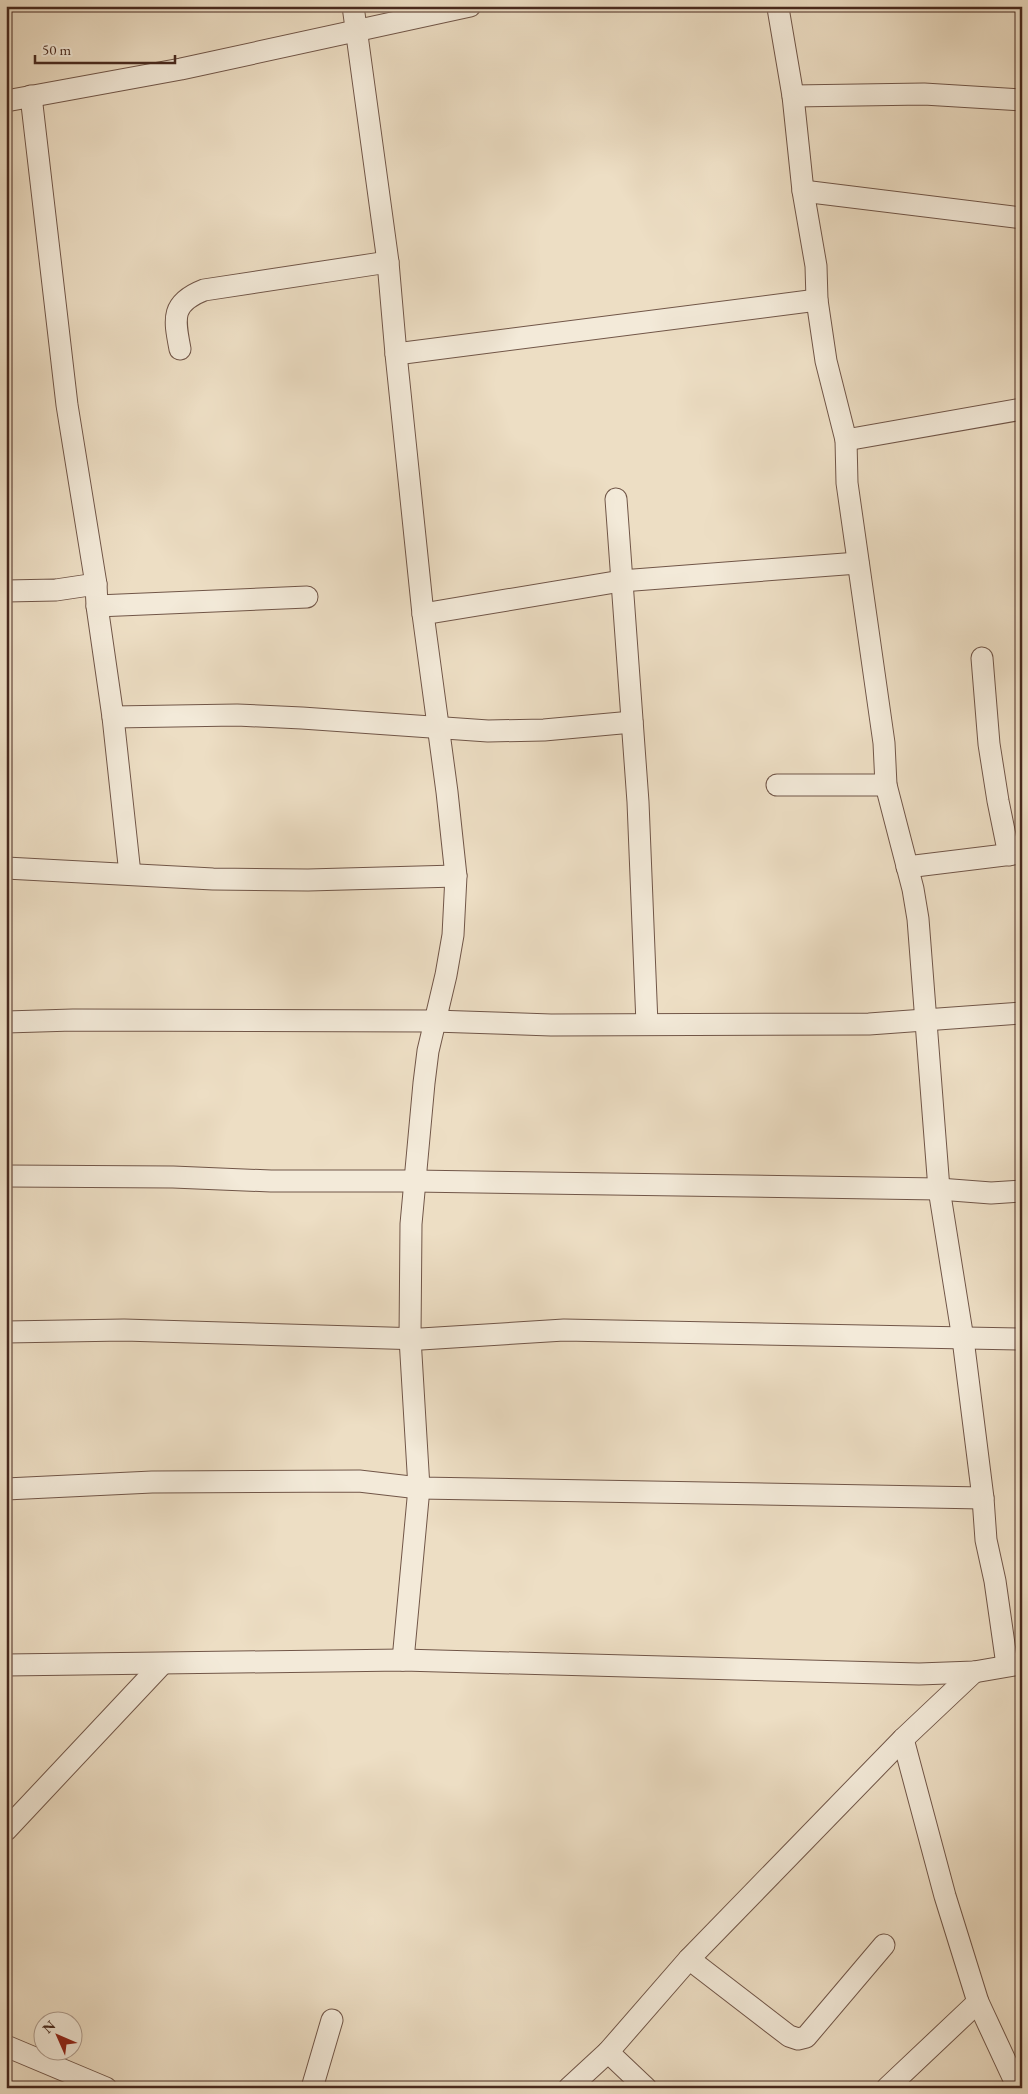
<svg xmlns="http://www.w3.org/2000/svg" width="1028" height="2094" font-family="'EB Garamond',serif">
<style>
.lines{fill:none;stroke-linecap:round;stroke-linejoin:round}
.minor-casing{stroke:#715648;stroke-width:23}
.minor{stroke:#f3ead9;stroke-width:21}
</style>
<rect width="100%" height="100%" fill="#eddec4"/>
<filter id="stains"><feTurbulence type="fractalNoise" baseFrequency=".004" numOctaves="4"/><feColorMatrix values="0 0 0 0 .2 0 0 0 0 .09 0 0 0 0 .02 0 0 0 .5 -.17"/></filter>
<radialGradient id="worn" r=".72"><stop offset=".6" stop-color="#630" stop-opacity="0"/><stop offset="1" stop-color="#630" stop-opacity=".3"/></radialGradient>
<g class="lines">
<defs>
<g id="minor">
<polyline points="353,6 388,262 396,354 423,614 447,792 456,876 453,935 446,975 428,1051 424,1083 411,1224 410,1338 419,1488 403,1660"/>
<polyline points="778,8 793,96 803,191 816,266 817,300 826,361 846,440 847,483 884,743 886,785 913,889 918,919 939,1189 963,1339 983,1498 986,1540 995,1581 1007,1665"/>
<polyline points="31,96 67,405 96,584 97,606 113,717 130,874"/>
<polyline points="793,96 924,94 1022,100"/>
<polyline points="6,101 181,69 470,6"/>
<polyline points="803,191 1022,218"/>
<path d="M180 349C174 318 171 303 204 290L388 262"/>
<polyline points="396,354 817,300"/>
<polyline points="846,440 1022,409"/>
<polyline points="616,499 638,802 647,1024"/>
<polyline points="6,591 56,590 96,584"/>
<polyline points="97,606 307,597"/>
<polyline points="423,614 621,581 858,563"/>
<polyline points="982,658 989,744 998,801 1009,855"/>
<polyline points="113,717 237,715 302,718 488,731 544,730 632,722"/>
<polyline points="777,785 886,785"/>
<polyline points="907,867 1021,853"/>
<polyline points="6,868 213,879 308,880 456,876"/>
<polyline points="6,1022 73,1020 434,1021 551,1025 869,1024 1022,1013"/>
<polyline points="6,1176 173,1177 271,1181 414,1181 939,1189 991,1193 1022,1191"/>
<polyline points="6,1332 124,1330 421,1339 564,1330 1022,1339"/>
<polyline points="6,1489 152,1482 359,1481 419,1488 983,1498"/>
<polyline points="6,1665 403,1660 919,1674 974,1672 1020,1664"/>
<polyline points="903,1739 945,1896 978,2002 1018,2088"/>
<polyline points="6,1830 162,1664"/>
<polyline points="689,1959 789,2036 798,2039 806,2037 884,1945"/>
<polyline points="6,2046 106,2088"/>
<polyline points="608,2052 646,2088"/>
<polyline points="312,2088 332,2020"/>
<polyline points="569,2088 608,2052 689,1959 903,1739 974,1672"/>
<polyline points="887,2088 978,2002"/>
</g>
</defs>
<use href="#minor" class="minor-casing"/>
<use href="#minor" class="minor"/>
</g>
<rect width="1028" height="2094" fill="none" stroke="#eddec4" stroke-width="25"/>
<rect x="8" y="8" width="1013" height="2079" fill="none" stroke="#48291e" stroke-width="2.5"/>
<rect x="12" y="12" width="1003" height="2069" fill="none" stroke="#48291e"/>
<g transform="translate(58 2036) rotate(315)"><circle r="24" fill="#f3ead9" stroke="#af9d8e"/>
<path d="M0-4L9 19L0 12L-9 19Z" fill="#8f2418"/>
<text y="-8" font-size="14" font-weight="bold" text-anchor="middle" fill="#48291e">N</text>
</g>
<path d="M35 55v8h140v-8" fill="none" stroke="#48291e" stroke-width="2.5"/>
<text x="42" y="55" font-size="15" fill="#48291e" stroke="#f3ead9" stroke-width="4" paint-order="stroke">50 m</text>
<rect width="100%" height="100%" filter="url(#stains)"/>
<rect width="100%" height="100%" fill="url(#worn)"/>
</svg>
